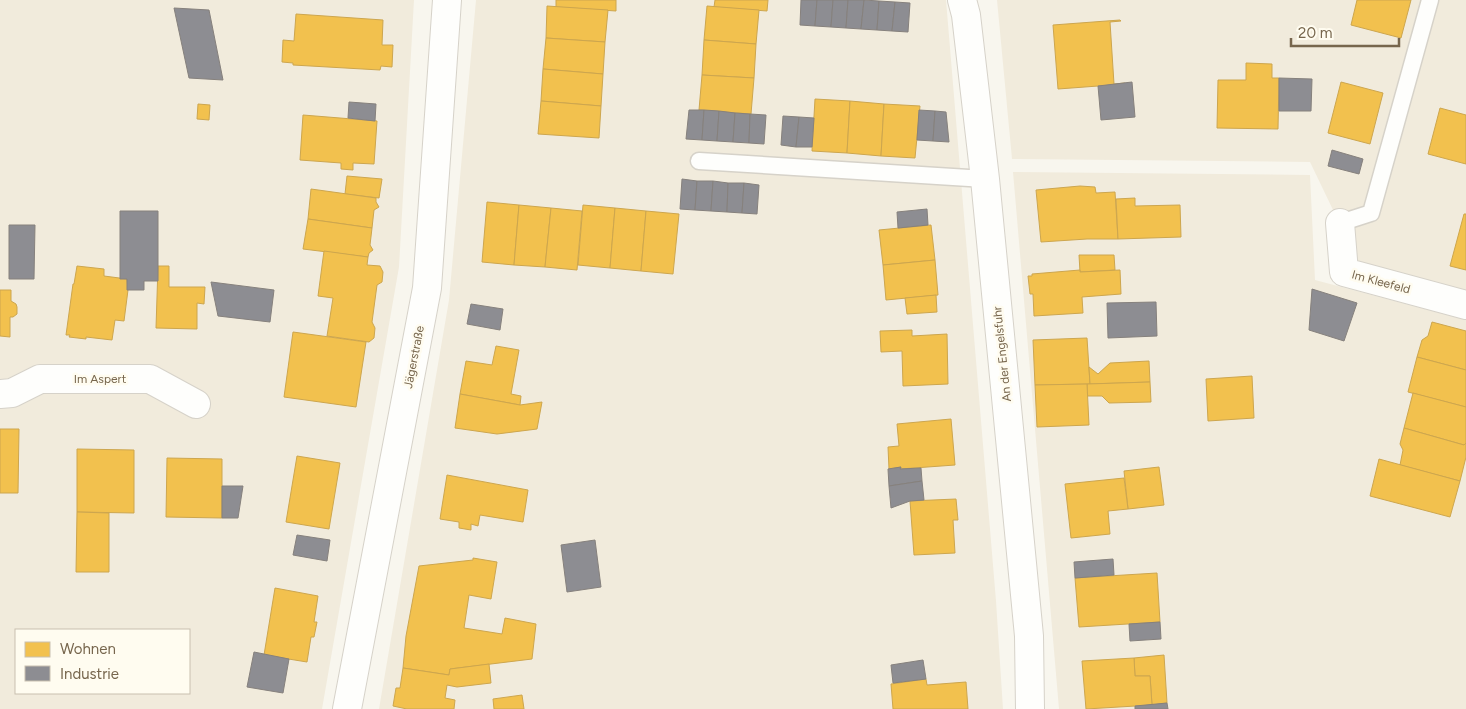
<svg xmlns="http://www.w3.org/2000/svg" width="1466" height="709" font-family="Figtree,sans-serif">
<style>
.residential{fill:#f1ebdc;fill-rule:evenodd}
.homes{fill:#f2c14e;stroke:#cda64e}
.industry{fill:#8d8d92;stroke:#86817d}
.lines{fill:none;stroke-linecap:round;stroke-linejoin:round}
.lane-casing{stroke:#d6d2c9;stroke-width:19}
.street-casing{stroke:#d6d2c9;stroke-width:30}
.lane{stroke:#fefefc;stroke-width:16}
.street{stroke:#fefefc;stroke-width:28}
.labels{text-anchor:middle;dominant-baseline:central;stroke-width:5;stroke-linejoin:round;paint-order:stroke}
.street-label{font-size:12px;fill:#77664d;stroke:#fffcf0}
</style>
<rect width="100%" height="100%" fill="#f8f6ee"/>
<g class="residential">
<path d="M0 0H414L399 267 322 709H0ZM16 630H189V693H16Z"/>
<polygon points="476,0 946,0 996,601 1003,709 379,709 449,300"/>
<polygon points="997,0 1466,0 1466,293 1359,264 1310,162 1012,159"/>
<polygon points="1013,172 1310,175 1315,280 1466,320 1466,709 1059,709"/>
</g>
<g class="homes">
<polygon points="556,0 616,0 616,11 556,7"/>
<polygon points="715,0 768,0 767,11 714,7"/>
<polygon points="1357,0 1411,0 1401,38 1351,25"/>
<polygon points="547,6 608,10 605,42 546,38"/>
<polygon points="707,6 759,10 756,44 704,40"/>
<polygon points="296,14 383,20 382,45 393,45 392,67 381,66 380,70 293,65 293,63 282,62 283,40 294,41"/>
<polygon points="1120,20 1121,21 1110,22 1114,84 1125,83 1125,84 1058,89 1053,25"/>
<polygon points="546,38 605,42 603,74 543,69"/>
<polygon points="704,40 756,44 754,78 702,75"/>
<polygon points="1246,63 1272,64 1272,78 1279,78 1278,129 1217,128 1218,80 1246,80"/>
<polygon points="543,69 603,74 601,106 541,101"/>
<polygon points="702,75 754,78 751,114 699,110"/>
<polygon points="1341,82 1383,93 1370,144 1328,133"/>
<polygon points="815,99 850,101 847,153 812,151"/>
<polygon points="541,101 601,106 599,138 538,134"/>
<polygon points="850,101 884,104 881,156 847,153"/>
<polygon points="198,104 210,105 209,120 197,119"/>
<polygon points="884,104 920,106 915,158 881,156"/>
<polygon points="1440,108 1466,115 1466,164 1428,154"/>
<polygon points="303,115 377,121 374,164 353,163 353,170 341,169 341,163 300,160"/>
<polygon points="347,176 382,179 379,198 345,194"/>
<polygon points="1080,186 1095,187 1096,193 1115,192 1118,239 1087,239 1041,242 1036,190"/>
<polygon points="311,189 376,198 376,202 379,207 374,210 372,228 308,219"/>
<polygon points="1135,198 1135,206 1180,205 1181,237 1118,239 1116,199"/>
<polygon points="487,202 519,205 514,265 482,262"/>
<polygon points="519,205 551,208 545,267 514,265"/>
<polygon points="583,205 615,208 610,268 578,265"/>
<polygon points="551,208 582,211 577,270 545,267"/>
<polygon points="615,208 646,211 641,271 610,268"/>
<polygon points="646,211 679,214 673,274 641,271"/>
<polygon points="1464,214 1466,214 1466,270 1450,266"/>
<polygon points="308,219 372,228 370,245 373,250 369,253 368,257 303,249"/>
<polygon points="931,225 935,260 883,265 879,230"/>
<polygon points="324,251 368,257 367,265 380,266 383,272 382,282 377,285 372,322 375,328 374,338 369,342 327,336 333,298 318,296"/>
<polygon points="1079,255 1114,255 1115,270 1080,272"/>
<polygon points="935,260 938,295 886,300 883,265"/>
<polygon points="77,266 104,269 104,276 127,279 128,290 124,321 115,320 112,340 86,337 86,339 69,337 70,335 66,335 73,284 74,284"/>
<polygon points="158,266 169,266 169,287 205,287 204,304 197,303 197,329 156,328"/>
<polygon points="1080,270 1080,272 1120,270 1121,294 1082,297 1083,313 1034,316 1033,294 1030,294 1028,276 1032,276 1032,274"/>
<polygon points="0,290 11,290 11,301 16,304 17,307 17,314 13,317 10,317 10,337 0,336"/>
<polygon points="936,295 937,312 907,314 905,298"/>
<polygon points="1432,322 1466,331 1466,370 1417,357 1422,340 1428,336"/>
<polygon points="912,330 912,336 947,334 948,384 903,386 902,351 881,352 880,331"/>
<polygon points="293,332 366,342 356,407 284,397"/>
<polygon points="1087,338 1090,384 1035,385 1033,340"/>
<polygon points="496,346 519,350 511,394 521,396 520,405 460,394 466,361 492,365"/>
<polygon points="1417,357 1466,370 1466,407 1408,392"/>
<polygon points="1149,361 1150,382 1090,384 1089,367 1098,374 1110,363"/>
<polygon points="1252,376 1254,418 1208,421 1206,379"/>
<polygon points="1150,382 1151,402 1109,403 1102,396 1087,396 1087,384"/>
<polygon points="1087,384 1089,425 1037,427 1035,385"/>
<polygon points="1413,393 1466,407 1466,443 1464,445 1404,428"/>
<polygon points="460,394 520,405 542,402 537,429 497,434 455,428"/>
<polygon points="951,419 955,465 900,469 901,467 889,469 888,447 899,446 897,424"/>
<polygon points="1404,428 1464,445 1466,443 1466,457 1460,481 1400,465 1403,450 1400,444"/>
<polygon points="0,429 19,429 18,493 0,493"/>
<polygon points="77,449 134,450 134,513 77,512"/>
<polygon points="297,456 340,463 329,529 286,522"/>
<polygon points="167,458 222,459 222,518 166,517"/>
<polygon points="1379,459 1460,481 1450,517 1370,496"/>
<polygon points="1159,467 1164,505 1128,509 1124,471"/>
<polygon points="447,475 528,490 523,522 480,515 478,526 471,524 471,530 459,528 459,522 440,519"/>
<polygon points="1124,478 1128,509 1108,511 1110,534 1071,538 1065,484"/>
<polygon points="956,499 958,520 953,520 955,553 914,555 910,501"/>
<polygon points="77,512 109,513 109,572 76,572"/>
<polygon points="473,558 497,562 491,599 469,595 464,628 502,634 505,618 536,624 532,659 450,669 449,675 403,668 406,636 419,566 473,560"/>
<polygon points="1157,573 1160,622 1079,627 1075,578"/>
<polygon points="275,588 318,596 314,622 317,622 314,637 311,637 307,662 264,655"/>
<polygon points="1164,655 1167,703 1152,705 1150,676 1135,676 1134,658"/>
<polygon points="1134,658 1135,676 1150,676 1152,705 1086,709 1082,661"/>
<polygon points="489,664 491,683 457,687 447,685 445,698 455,700 454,709 407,709 393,706 396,688 400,688 403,668 449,675 450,669"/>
<polygon points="926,679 927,685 966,682 968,709 893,709 891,684"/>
<polygon points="522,695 524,709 494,709 493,699"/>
</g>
<g class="industry">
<polygon points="801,0 817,0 815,26 800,25"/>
<polygon points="817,0 833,0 831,27 815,26"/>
<polygon points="833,0 848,0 846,28 831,27"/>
<polygon points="848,0 864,0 861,29 846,28"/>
<polygon points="864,0 879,1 877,30 861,29"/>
<polygon points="879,1 895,2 892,31 877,30"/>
<polygon points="895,2 910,3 908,32 892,31"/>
<polygon points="174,8 209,10 223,80 189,78"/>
<polygon points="1279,78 1312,79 1311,111 1279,111"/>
<polygon points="1132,82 1135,117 1101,120 1098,86"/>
<polygon points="349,102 376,104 375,121 348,118"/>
<polygon points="689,110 704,110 702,140 686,139"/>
<polygon points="704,110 719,111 717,141 702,140"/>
<polygon points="919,110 935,111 933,141 917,140"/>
<polygon points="719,111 735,113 733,142 717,141"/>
<polygon points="935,111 946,112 949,142 933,141"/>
<polygon points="735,113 750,114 749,143 733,142"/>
<polygon points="750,114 766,115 764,144 749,143"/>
<polygon points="783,116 799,117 796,147 781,145"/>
<polygon points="799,117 814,118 812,147 796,147"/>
<polygon points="1332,150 1363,159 1359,174 1328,166"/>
<polygon points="682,179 697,181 695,210 680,209"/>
<polygon points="697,181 713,181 711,211 695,210"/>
<polygon points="713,181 728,183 727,212 711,211"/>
<polygon points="728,183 744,183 742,213 727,212"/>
<polygon points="744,183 759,185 757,214 742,213"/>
<polygon points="927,209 928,225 898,228 897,212"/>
<polygon points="120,211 158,211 158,281 144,281 144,290 127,290 127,279 120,279"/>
<polygon points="9,225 35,225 34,279 9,279"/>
<polygon points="211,282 274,290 270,322 218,316"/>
<polygon points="1312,289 1357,303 1344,341 1309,330"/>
<polygon points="1156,302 1157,336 1108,338 1107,303"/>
<polygon points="471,304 503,309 500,330 467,324"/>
<polygon points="901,467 900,469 921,468 922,481 889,486 888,469"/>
<polygon points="922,481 924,500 910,501 891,508 889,486"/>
<polygon points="222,486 243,486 238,518 222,518"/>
<polygon points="297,535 330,540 327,561 293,555"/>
<polygon points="595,540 601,587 567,592 561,545"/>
<polygon points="1113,559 1114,575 1075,578 1074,562"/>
<polygon points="1160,622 1161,639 1130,641 1129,624"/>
<polygon points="254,652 289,659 283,693 247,687"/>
<polygon points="923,660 926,679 893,683 891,665"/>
<polygon points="1167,703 1168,709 1135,709 1135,706"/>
</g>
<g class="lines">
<defs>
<g id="lane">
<polyline points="699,161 985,179"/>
<polyline points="1340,223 1371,213 1430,0"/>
</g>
<g id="street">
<polyline points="962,0 966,15 985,179 1029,636 1030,709"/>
<polyline points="1340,223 1344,272 1466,305"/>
<polyline points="0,394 12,393 40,379 150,379 196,404"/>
<polyline points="347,709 427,288 447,0"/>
</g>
</defs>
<use href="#lane" class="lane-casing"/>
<use href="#street" class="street-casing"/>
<use href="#lane" class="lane"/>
<use href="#street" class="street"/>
</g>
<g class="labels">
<g class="street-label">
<text transform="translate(1381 282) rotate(15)">Im Kleefeld</text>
<text transform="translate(1002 354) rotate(-96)">An der Engelsfuhr</text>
<text transform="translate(414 357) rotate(-79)">Jägerstraße</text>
<text x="100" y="379">Im Aspert</text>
</g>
</g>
<rect x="15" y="629" width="175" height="65" fill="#fffcf0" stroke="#c9c0af"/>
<rect x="25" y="642" width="25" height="15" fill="#f2c14e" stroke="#c9c0af"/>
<text x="60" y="654" font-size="15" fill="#77664d">Wohnen</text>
<rect x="25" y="666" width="25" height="15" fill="#8d8d92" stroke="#c9c0af"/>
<text x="60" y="679" font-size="15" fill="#77664d">Industrie</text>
<path d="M1291 38v8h108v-8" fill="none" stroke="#77664d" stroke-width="2.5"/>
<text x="1298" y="38" font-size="15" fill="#77664d" stroke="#fffcf0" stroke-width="4" paint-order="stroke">20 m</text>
</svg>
